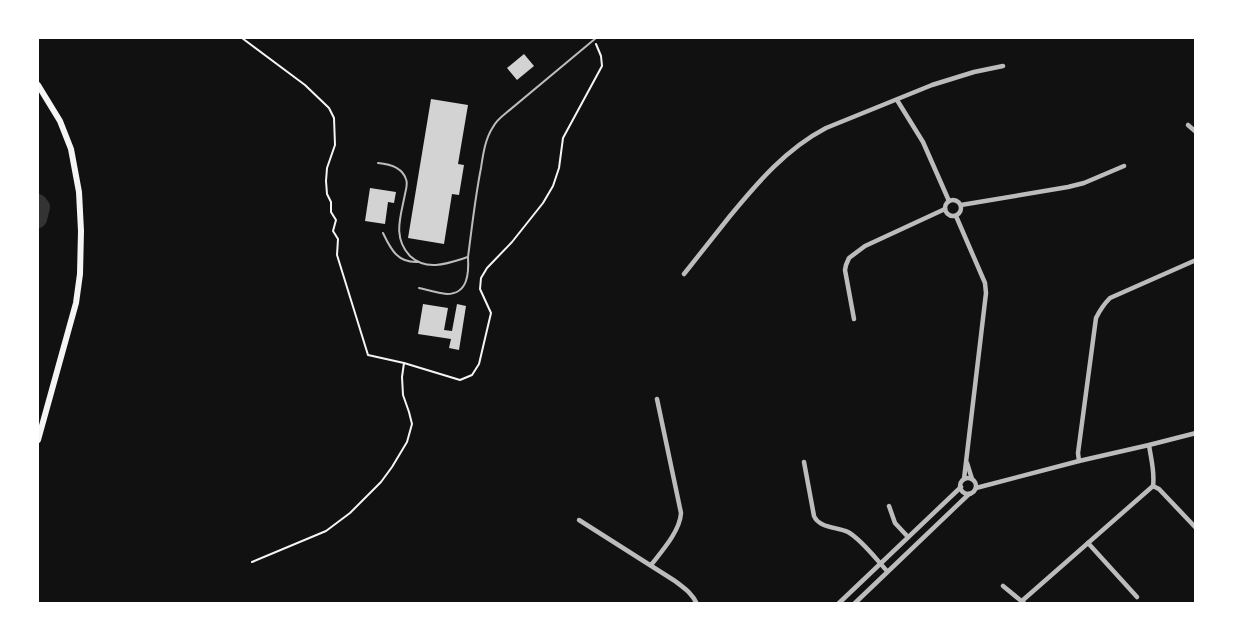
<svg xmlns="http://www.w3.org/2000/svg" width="1233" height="641" font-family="Helvetica,sans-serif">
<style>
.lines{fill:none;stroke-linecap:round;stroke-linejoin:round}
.river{stroke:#333;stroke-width:18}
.building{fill:#d3d3d3}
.path{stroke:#f5f5f5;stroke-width:2}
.service{stroke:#bcbcbc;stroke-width:2}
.minor{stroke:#bcbcbc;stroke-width:4.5}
.secondary{stroke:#f5f5f5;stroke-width:6}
</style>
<rect width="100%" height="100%" fill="#111"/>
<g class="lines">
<polyline class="river" points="38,203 41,207 38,219"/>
</g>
<g class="building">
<polygon points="524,54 534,66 517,80 507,68"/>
<polygon points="431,99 468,105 458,164 464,165 459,195 452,194 444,244 408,238"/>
<polygon points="370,188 396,192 394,203 388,202 385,224 365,221"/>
<polygon points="423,304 448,308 444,330 452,331 457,304 466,306 459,350 449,348 451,339 418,334"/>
</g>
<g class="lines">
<g class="path">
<polyline points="242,38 305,85 329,108 334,118 335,145 327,168 326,181 327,194 331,202 331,212 336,220 333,231 338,239 337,255 368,355 404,363"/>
<polyline points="252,562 326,531 350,513 381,482 392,467 407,442 412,424 409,412 403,395 402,377 404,363 460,380 472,375 479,364 491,313 480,289 481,278 487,268 512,242 543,203 553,186 559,168 563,138 602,66 601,56 596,44"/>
</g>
<g class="service">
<path d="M378 163C389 164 402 167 406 179 408 184 406 189 405 194 401 216 392 237 410 256 427 272 449 263 468 257 472 227 475 198 481 168 483 155 485 139 493 127 496 121 501 117 506 113L596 38"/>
<path d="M383 233C391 250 398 263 418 262"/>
<path d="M419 288C428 290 438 293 447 294 468 294 469 273 468 257"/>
</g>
<g class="minor">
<polyline points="897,100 923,142 949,201"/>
<polyline points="1188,125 1196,132"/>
<circle cx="953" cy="208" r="8"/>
<polyline points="961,205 1068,187 1084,183 1124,166"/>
<polyline points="956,216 985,283 986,293 964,479"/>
<path d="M684 274C700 254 715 235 730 216 758 182 786 149 826 128L932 85 974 72 1003 66"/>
<polyline points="854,319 845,270 846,265 849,258 865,246 945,209"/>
<path d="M1079 461 1078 453 1096 318C1100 310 1104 304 1110 298L1196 260"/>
<path d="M804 462 814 516C819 528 837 527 848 532 862 540 876 559 887 571"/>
<polyline points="967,463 972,479"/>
<circle cx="968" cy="486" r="8"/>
<polyline points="1153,486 1159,489 1196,528"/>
<polyline points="976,488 1079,461 1149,445 1196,433"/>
<polyline points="889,506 895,523 908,537"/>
<path d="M579 520 675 581C684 588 692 593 697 604"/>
<polyline points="1088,543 1137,597"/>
<path d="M651 565C662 551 680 531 681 513L657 399"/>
<polyline points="1003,586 1025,604"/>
<path d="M1023 600 1153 486C1155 472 1151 459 1149 445"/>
<polyline points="838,604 961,487"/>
<polyline points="854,604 969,494"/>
</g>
<polyline class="secondary" points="38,85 60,121 71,149 79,192 81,231 80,274 76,303 38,440"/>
</g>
<rect width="1233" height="641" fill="none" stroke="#ffffff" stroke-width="78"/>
</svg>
